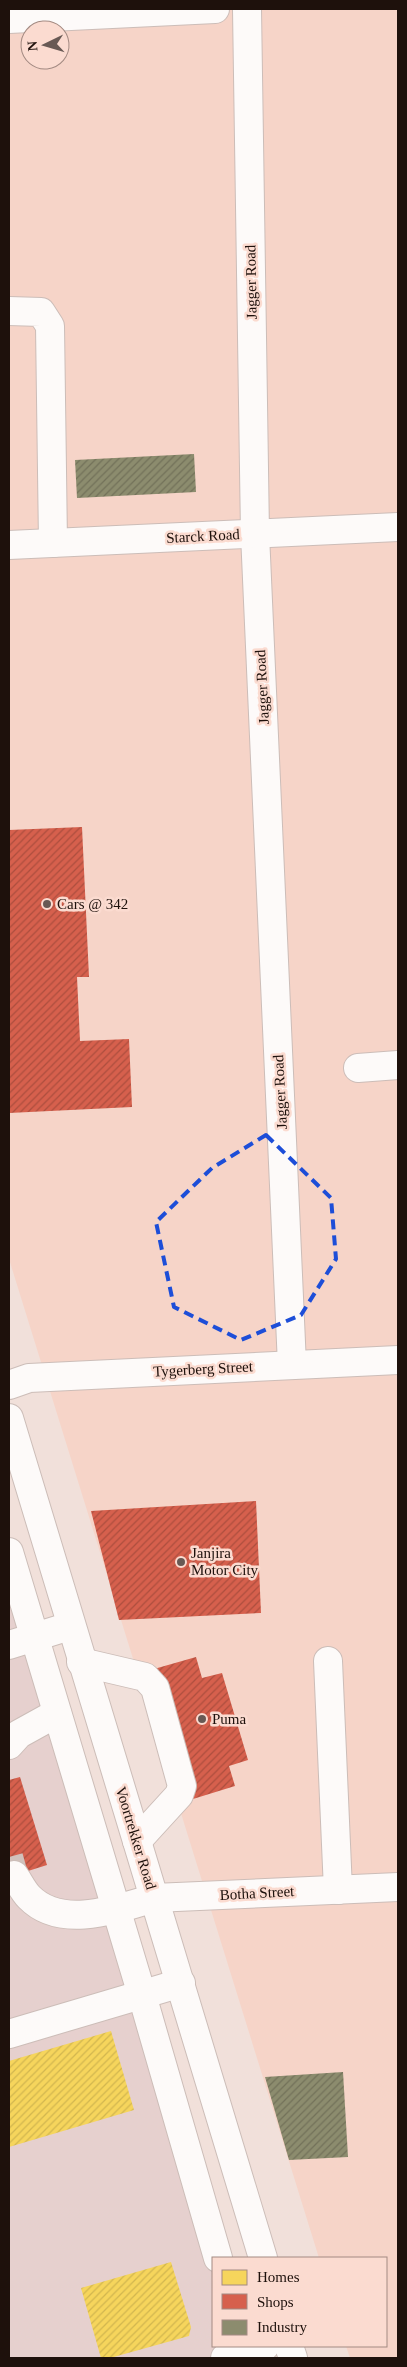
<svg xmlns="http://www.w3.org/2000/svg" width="407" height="2367" font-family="Georgia,serif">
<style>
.commercial{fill:#e6d0ce}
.built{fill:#f6d4c8;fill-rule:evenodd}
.homes{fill:url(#homes-hatch)}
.shops{fill:url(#shops-hatch)}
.industry{fill:url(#industry-hatch)}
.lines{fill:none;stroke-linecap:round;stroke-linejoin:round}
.minor-tunnel{stroke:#d1c1bb;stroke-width:28;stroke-dasharray:28 14;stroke-linecap:butt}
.minor-casing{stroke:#ccbdb8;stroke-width:30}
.major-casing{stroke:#ccbdb8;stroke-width:30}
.minor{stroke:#fdfaf9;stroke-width:28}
.major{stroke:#fdfaf9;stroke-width:28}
.marked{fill:none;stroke:#1d4ed8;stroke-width:4;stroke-dasharray:10 6;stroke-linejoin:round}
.poi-dot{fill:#685954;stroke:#fbdbd0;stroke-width:2}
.labels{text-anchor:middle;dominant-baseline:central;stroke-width:5;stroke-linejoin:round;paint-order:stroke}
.street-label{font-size:15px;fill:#1e110c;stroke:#fbdbd0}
.poi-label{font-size:15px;fill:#1e110c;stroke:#fbdbd0;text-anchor:start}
</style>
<defs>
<pattern id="homes-hatch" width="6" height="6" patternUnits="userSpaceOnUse" patternTransform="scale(1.25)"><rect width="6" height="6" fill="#f6d55c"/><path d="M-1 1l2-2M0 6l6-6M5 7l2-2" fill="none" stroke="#d2b64f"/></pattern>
<pattern id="shops-hatch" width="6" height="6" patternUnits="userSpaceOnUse" patternTransform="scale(1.25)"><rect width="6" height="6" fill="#d6604d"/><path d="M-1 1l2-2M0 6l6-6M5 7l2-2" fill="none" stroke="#ad4e3e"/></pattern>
<pattern id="industry-hatch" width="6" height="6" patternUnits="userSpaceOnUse" patternTransform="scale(1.25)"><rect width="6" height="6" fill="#8c8c6e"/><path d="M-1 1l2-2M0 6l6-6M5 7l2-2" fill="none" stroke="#727159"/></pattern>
</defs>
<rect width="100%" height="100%" fill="#f1e0da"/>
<polygon class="commercial" points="9,1586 213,2265 213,2346 238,2346 231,2358 9,2358"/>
<path class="built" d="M9 9H398V2358H350L346 2346H386V2258H319L9 1259ZM30 30H60V60H30Z"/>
<g class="homes">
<polygon points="111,2031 134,2110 9,2147 9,2061"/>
<polygon points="171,2262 191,2327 189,2336 110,2358 101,2358 81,2288"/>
</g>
<g class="shops">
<polygon points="82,827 89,977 77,977 80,1041 129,1039 132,1107 9,1113 9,830"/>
<polygon points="256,1501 261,1613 119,1620 91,1511"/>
<polygon points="196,1657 202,1678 222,1673 248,1760 229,1766 235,1786 193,1799 154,1669"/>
<polygon points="20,1777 47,1865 9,1877 9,1780"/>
</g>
<g class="industry">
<polygon points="194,454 196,492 77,498 75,460"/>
<polygon points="343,2072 348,2157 289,2160 265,2077"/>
</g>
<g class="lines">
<polyline class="minor-tunnel" points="9,1857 14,1875"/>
<defs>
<g id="minor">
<polyline points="247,9 255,534 292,1365"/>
<polyline points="9,19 215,9"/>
<polyline points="9,311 41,312 50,326 53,543"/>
<polyline points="9,545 398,527"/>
<polyline points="358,1068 398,1065"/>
<polyline points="9,1385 29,1378 398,1360"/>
<polyline points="9,1645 70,1626"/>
<polyline points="328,1661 338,1890"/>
<polyline points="81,1662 145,1677 155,1688 182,1786 179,1795 137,1841"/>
<polyline points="9,1745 19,1734 57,1713"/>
<path d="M14 1875C19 1882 23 1891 29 1897 61 1930 117 1909 154 1898L398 1887"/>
<polyline points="9,2034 181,1983"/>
<polyline points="225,2358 265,2346"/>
</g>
<g id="major">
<polyline points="9,1418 263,2258"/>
<polyline points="9,1552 142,1995 218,2258"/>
<polyline points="243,2346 246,2358"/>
<polyline points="289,2346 293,2358"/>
</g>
</defs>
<use href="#minor" class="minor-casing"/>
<use href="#major" class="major-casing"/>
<use href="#minor" class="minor"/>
<use href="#major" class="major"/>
</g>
<path class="marked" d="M266 1135 331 1198 336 1259 301 1315 241 1340 174 1307 156 1222 212 1168Z"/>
<g class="poi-dot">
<circle cx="47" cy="904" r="5"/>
<circle cx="181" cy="1562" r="5"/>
<circle cx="202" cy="1719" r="5"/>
</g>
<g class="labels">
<g class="street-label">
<text transform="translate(251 282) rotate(-91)">Jagger Road</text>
<text transform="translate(203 536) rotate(-3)">Starck Road</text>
<text transform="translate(262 687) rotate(-93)">Jagger Road</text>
<text transform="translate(280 1092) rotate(-93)">Jagger Road</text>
<text transform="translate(203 1369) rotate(-3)">Tygerberg Street</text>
<text transform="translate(136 1838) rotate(73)">Voortrekker Road</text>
<text transform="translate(257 1893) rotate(-3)">Botha Street</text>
</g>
<g class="poi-label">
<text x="57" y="904">Cars @ 342</text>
<text x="191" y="1553">Janjira<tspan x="191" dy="17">Motor City</tspan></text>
<text x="212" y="1719">Puma</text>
</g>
</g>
<rect width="407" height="2367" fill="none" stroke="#1e110c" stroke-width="20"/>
<rect x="212" y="2257" width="175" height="90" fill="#fbdbd0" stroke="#a38a82"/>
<rect x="222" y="2270" width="25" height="15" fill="#f6d55c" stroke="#a38a82"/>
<text x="257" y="2282" font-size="15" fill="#1e110c">Homes</text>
<rect x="222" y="2294" width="25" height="15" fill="#d6604d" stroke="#a38a82"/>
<text x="257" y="2307" font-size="15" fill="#1e110c">Shops</text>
<rect x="222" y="2320" width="25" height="15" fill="#8c8c6e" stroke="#a38a82"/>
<text x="257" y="2332" font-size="15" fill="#1e110c">Industry</text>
<g transform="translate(45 45) rotate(265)"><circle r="24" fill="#fbdbd0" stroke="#a38a82"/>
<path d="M0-4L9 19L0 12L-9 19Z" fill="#685954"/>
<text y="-8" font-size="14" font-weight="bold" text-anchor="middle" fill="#1e110c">N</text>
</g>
</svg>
